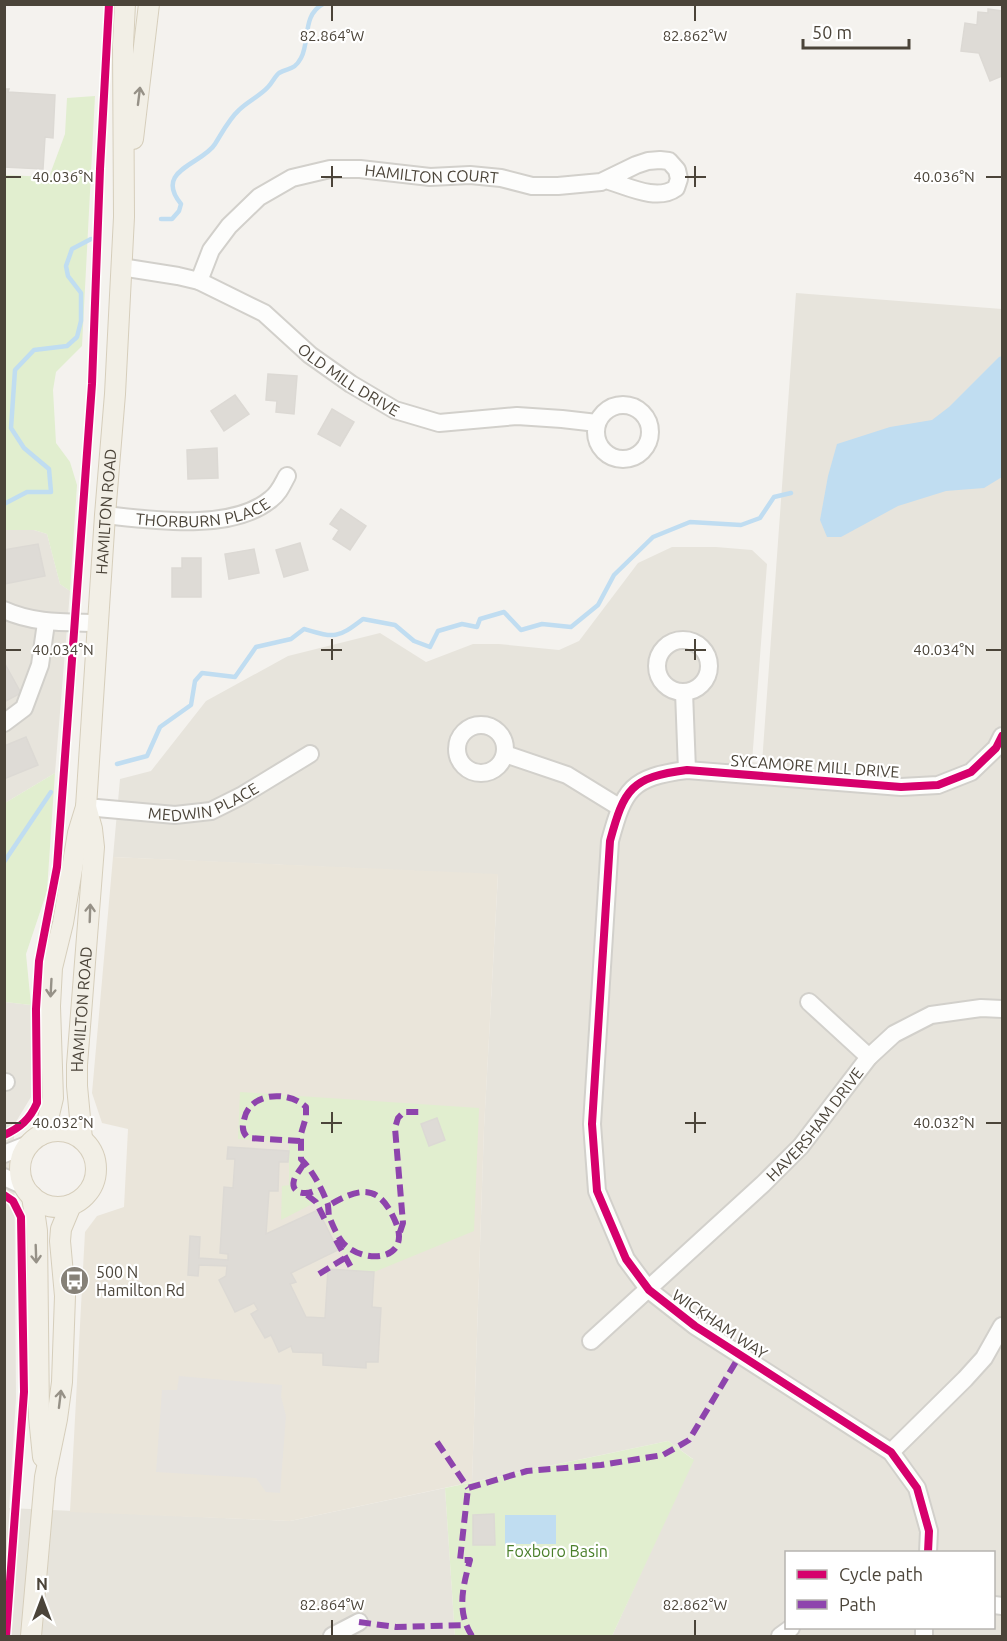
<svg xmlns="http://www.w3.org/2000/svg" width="1007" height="1641" font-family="Ubuntu,sans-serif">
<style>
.residential{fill:#e7e4dc;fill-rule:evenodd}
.education{fill:#eae5da}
.green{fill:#e1eecf}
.parking{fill:#e6e3df}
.water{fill:#c0ddf1}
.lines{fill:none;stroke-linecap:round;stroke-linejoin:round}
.stream{stroke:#c0ddf1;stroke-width:4.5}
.building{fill:#dedbd6;stroke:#dcd9d4;stroke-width:1.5}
.minor-casing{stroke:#d2d0cb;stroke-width:20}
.major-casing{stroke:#d6cebb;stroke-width:22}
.minor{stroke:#fdfdfc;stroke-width:16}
.major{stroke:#f2efe6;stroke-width:20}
.quiet{stroke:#8e44ad;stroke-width:6;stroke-dasharray:12 6;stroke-linecap:butt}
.cycleway-casing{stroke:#fff;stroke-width:11}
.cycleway{stroke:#d6006c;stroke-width:8}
.oneway{stroke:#969187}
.ticks{fill:none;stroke:#4b4439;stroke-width:2}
.labels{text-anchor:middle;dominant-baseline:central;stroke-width:4.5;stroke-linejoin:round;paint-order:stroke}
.street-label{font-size:16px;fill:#4b4439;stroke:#fff}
.poi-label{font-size:16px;fill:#4b4439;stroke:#fff;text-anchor:start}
.park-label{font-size:16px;fill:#4a7f2a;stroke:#fff}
.ticks-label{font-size:15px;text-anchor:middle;fill:#4b4439;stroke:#fff;stroke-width:4.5;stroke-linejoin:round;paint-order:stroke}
</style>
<rect width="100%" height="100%" fill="#f4f2ee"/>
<g class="residential">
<path d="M796 293 1002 309V1636H612L693 1459 668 1441 472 1482 484 1128 498 875 113 857 120 779 151 771 206 701 288 656 380 633 426 662 473 644H499L559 650 579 641 638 563 672 547H716L752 550 767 564 752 762 762 763ZM786 1552H994V1628H786Z"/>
<polygon points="5,530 34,530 47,534 60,584 70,591 55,773 5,803"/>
<polygon points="5,1002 31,1005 31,1097 14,1125 16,1398 9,1508 290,1521 445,1488 455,1636 5,1636"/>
</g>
<polygon class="education" points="113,857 498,874 484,1128 472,1482 290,1521 70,1512 85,1232 97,1216 124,1207 128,1129 102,1123 92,1093"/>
<g class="green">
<polygon points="95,96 82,346 56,372 53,390 56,443 70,462 77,485 70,591 60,584 47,534 34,530 5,530 5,175 49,177 65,134 67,98"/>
<polygon points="55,773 47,891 26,954 31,1005 5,1002 5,803"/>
<polygon points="240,1092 479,1108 474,1231 357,1279 316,1202 281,1220 282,1186 289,1185 289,1142 238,1139"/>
<polygon points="668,1441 694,1460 612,1636 455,1636 445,1488"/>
</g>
<polygon class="parking" points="179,1376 282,1385 281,1396 286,1416 280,1493 266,1492 256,1478 156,1472 162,1390 177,1390"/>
<g class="water">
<polygon points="1002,356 1002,477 984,488 946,491 898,506 841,537 827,537 820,520 828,476 837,444 890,427 932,420 949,407 999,357"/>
<rect x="505" y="1515" width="51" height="29"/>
</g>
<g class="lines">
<g class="stream">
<path d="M161 219H172L179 211 181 204C153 170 203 164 215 144 222 133 229 119 239 110 248 101 260 96 268 87 272 83 275 76 279 73 289 67 294 71 301 58 310 42 302 15 323 4"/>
<polyline points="4,504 27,492 51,492 49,469 24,448 11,428 15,370 34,350 67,346 77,337 81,321 81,293 68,276 66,266 72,249 91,239"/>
<path d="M117 764 147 756 160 727 191 705 195 681 202 673 235 677 256 647 291 639 304 629C335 638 337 639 363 619L395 625 414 641 430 647 438 631 462 624 477 627 480 619 504 612 521 630 542 624 571 627 598 605 614 575 653 537 690 522 741 525 760 518 774 497 791 493"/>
<polyline points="4,862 51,792"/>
</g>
</g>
<g class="building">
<polygon points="988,9 1002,11 1002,76 990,81 979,53 961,51 965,23 977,25 978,12 988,13"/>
<polygon points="4,89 9,89 8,92 55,95 53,138 45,137 43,169 4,167"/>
<polygon points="268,374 297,376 294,414 276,412 277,401 266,400"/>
<polygon points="235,395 249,414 224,431 211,411"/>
<polygon points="332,409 354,422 340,446 318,434"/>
<polygon points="217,448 218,478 188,479 187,450"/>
<polygon points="341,509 366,526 350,550 333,539 339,530 330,524"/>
<polygon points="300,543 308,570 284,577 276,550"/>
<polygon points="38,544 45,576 4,584 4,550"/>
<polygon points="254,549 259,573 229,579 225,554"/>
<polygon points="182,558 201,558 201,597 172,597 172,568 182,568"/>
<polygon points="5,664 21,693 4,702 4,665"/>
<polygon points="26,737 38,765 4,779 4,746"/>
<polygon points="437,1118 445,1140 429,1146 421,1124"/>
<polygon points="228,1147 289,1151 288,1162 279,1162 278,1191 269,1191 266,1234 318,1210 338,1250 291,1273 296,1282 290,1284 306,1317 325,1318 328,1269 374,1272 372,1307 381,1308 378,1362 366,1362 366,1368 323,1365 323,1353 293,1352 291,1346 279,1352 271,1335 265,1338 251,1314 258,1310 254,1303 235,1312 219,1280 226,1276 227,1266 199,1265 198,1276 188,1275 190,1236 200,1237 199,1258 228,1260 228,1254 220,1253 224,1187 233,1188 235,1159 227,1159"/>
<polygon points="494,1514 495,1545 473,1545 473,1515"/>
</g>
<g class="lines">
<defs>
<g id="minor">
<path id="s1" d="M121 267 178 276 199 281 264 313 310 355 351 384 395 410 439 423 517 416 562 419 597 423"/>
<path id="s2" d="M199 281 211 250 229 226 259 197 292 178 330 169H360L430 177 470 175 501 178 532 186H558L601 182 636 165 648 161 660 160 669 161 677 170 679 179 676 188C657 202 627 186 606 180"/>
<circle cx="623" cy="432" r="27"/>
<path id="s3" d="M105 515C152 520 232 532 271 499 279 493 282 485 287 476"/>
<path d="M4 610C35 624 65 622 98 623"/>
<circle cx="683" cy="666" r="26"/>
<polyline points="684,692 687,770"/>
<polyline points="4,723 24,708 40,665 46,623"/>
<circle cx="481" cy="749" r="24"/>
<polyline points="505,754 567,775 619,807"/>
<path id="s4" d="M86 807 175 815 211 811 241 796 310 754"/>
<polyline points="809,1002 869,1057"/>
<polyline points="4,1082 6,1082"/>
<polyline points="4,1154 29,1144"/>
<polyline points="4,1177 24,1186"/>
<path id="s5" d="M591 1341 763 1184 801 1146 869 1057 894 1034 931 1015 981 1008 1002 1009"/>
<polyline points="891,1452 965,1379 984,1358 1002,1326"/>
<path d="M928 1552 929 1531 917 1488 891 1452 695 1326 649 1290 626 1259 597 1191 592 1124 610 841C624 789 631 777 687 770L901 787 938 785 971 772 996 748 1002 736"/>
<polyline points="994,1605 1002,1606"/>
<polyline points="332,1636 359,1622"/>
<polyline points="780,1636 791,1628"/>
<polyline points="924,1636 924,1628"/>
</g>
<g id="major">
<polyline points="133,139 149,4"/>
<circle cx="58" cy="1169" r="38"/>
<path id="s6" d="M41 1135 48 1119 53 1098 50 1006 52 968 63 923 78 833 86 807 105 515 115 394 124 217 123 45 125 4"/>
<path id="s7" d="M82 1139 77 1086V1065L94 847 92 829 86 807"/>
<polyline points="32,1196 37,1231 39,1417 43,1457"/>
<polyline points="31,1636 45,1477 57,1419 62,1382 65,1296 60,1241 61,1229 71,1205"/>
</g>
</defs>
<use href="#minor" class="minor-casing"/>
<use href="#major" class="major-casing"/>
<use href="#minor" class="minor"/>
<use href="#major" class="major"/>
<g class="quiet">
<path d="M300 1141 248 1138C242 1132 242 1127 244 1120 249 1092 288 1090 306 1107V1117L301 1134V1159C312 1170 321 1187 327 1202 329 1206 328 1211 329 1216 332 1224 338 1238 344 1244 366 1265 411 1260 396 1223 380 1184 361 1186 328 1206"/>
<path d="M304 1163C302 1168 296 1174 294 1180 290 1194 306 1195 314 1191"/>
<polyline points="307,1195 316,1202 327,1224"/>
<polyline points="400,1232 403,1223 395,1128 398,1118 404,1112 424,1112"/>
<polyline points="336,1240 353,1271"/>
<polyline points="319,1274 345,1258"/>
<polyline points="437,1442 468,1488"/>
<polyline points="359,1622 396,1627 465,1625"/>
<path d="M472 1636C456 1611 463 1587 470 1560H460L468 1488 527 1471 601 1465 663 1455 689 1440 740 1355"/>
</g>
<defs>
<g id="cycleway">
<path d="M4 1135C20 1128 30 1119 37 1103L36 1009 39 961 57 867 92 384 100 169 109 4"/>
<polyline points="4,1195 13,1201 21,1217 24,1392 6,1636"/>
<path d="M928 1552 929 1531 917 1488 891 1452 695 1326 649 1290 626 1259 597 1191 592 1124 610 841C624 789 631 777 687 770L901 787 938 785 971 772 996 748 1002 736"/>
</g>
</defs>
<use href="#cycleway" class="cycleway-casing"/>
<use href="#cycleway" class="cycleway"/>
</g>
<defs><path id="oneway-shaft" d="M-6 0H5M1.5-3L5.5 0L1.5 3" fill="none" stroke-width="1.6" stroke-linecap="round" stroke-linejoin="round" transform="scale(1.5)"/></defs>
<g class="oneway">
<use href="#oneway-shaft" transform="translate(139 96) rotate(-83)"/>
<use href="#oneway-shaft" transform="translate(90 913) rotate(-88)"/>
<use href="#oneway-shaft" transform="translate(51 988) rotate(93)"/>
<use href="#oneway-shaft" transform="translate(36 1254) rotate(88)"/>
<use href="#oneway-shaft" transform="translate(60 1399) rotate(-83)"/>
</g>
<path class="ticks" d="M332 6V21M695 6V21M332 166V187M695 166V187M6 177H21M321 177H342M685 177H706M986 177H1001M332 639V660M695 639V660M6 650H21M321 650H342M685 650H706M986 650H1001M332 1112V1133M695 1112V1133M6 1123H21M321 1123H342M685 1123H706M986 1123H1001M332 1620V1635M695 1620V1635"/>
<defs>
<symbol id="bus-disc" viewBox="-11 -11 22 22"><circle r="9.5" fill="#868178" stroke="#fff"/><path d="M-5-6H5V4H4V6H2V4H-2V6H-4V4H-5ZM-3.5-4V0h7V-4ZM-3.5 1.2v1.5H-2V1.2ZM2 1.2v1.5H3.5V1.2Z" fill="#fff"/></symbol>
</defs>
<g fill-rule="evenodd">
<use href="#bus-disc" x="58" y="1264" width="33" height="33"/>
</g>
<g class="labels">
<g class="street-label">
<text stroke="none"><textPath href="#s2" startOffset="284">HAMILTON COURT</textPath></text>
<text stroke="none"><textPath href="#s1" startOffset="260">OLD MILL DRIVE</textPath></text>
<text stroke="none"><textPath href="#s3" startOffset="99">THORBURN PLACE</textPath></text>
<text stroke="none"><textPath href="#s6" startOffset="630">HAMILTON ROAD</textPath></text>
<text transform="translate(815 766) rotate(4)">SYCAMORE MILL DRIVE</text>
<text stroke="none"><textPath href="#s4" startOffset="120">MEDWIN PLACE</textPath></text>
<text stroke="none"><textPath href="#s7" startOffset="130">HAMILTON ROAD</textPath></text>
<text stroke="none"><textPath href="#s5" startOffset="312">HAVERSHAM DRIVE</textPath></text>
<text transform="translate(720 1324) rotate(34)">WICKHAM WAY</text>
</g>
<g class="poi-label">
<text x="96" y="1272">500 N<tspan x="96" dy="18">Hamilton Rd</tspan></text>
</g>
<g class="park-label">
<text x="557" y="1551">Foxboro Basin</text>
</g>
</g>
<g class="ticks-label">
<text x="332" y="41">82.864°W</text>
<text x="695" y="41">82.862°W</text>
<text x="63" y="182">40.036°N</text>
<text x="944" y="182">40.036°N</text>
<text x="63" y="655">40.034°N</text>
<text x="944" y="655">40.034°N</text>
<text x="63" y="1128">40.032°N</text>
<text x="944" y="1128">40.032°N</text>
<text x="332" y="1610">82.864°W</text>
<text x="695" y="1610">82.862°W</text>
</g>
<rect width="1007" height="1641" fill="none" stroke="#4b4439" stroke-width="12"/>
<rect x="785" y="1551" width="210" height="78" fill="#ffffff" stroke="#b7b4b0" stroke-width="1.5"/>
<rect x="797" y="1570" width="30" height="9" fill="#d6006c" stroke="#b7b4b0" stroke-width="1.5"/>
<text x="839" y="1581" font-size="18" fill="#4b4439">Cycle path</text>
<rect x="797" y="1600" width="30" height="9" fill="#8e44ad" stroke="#b7b4b0" stroke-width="1.5"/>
<text x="839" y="1611" font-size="18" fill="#4b4439">Path</text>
<g transform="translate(42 1599)" stroke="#ffffff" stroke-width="4.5" paint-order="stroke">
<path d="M0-4.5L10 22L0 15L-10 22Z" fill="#4b4439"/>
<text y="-9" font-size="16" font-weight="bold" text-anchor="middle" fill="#4b4439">N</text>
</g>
<path d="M803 39v9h106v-9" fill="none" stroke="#4b4439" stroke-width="3"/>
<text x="812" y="39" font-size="18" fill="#4b4439" stroke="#ffffff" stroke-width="4.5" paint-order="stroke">50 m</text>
</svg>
